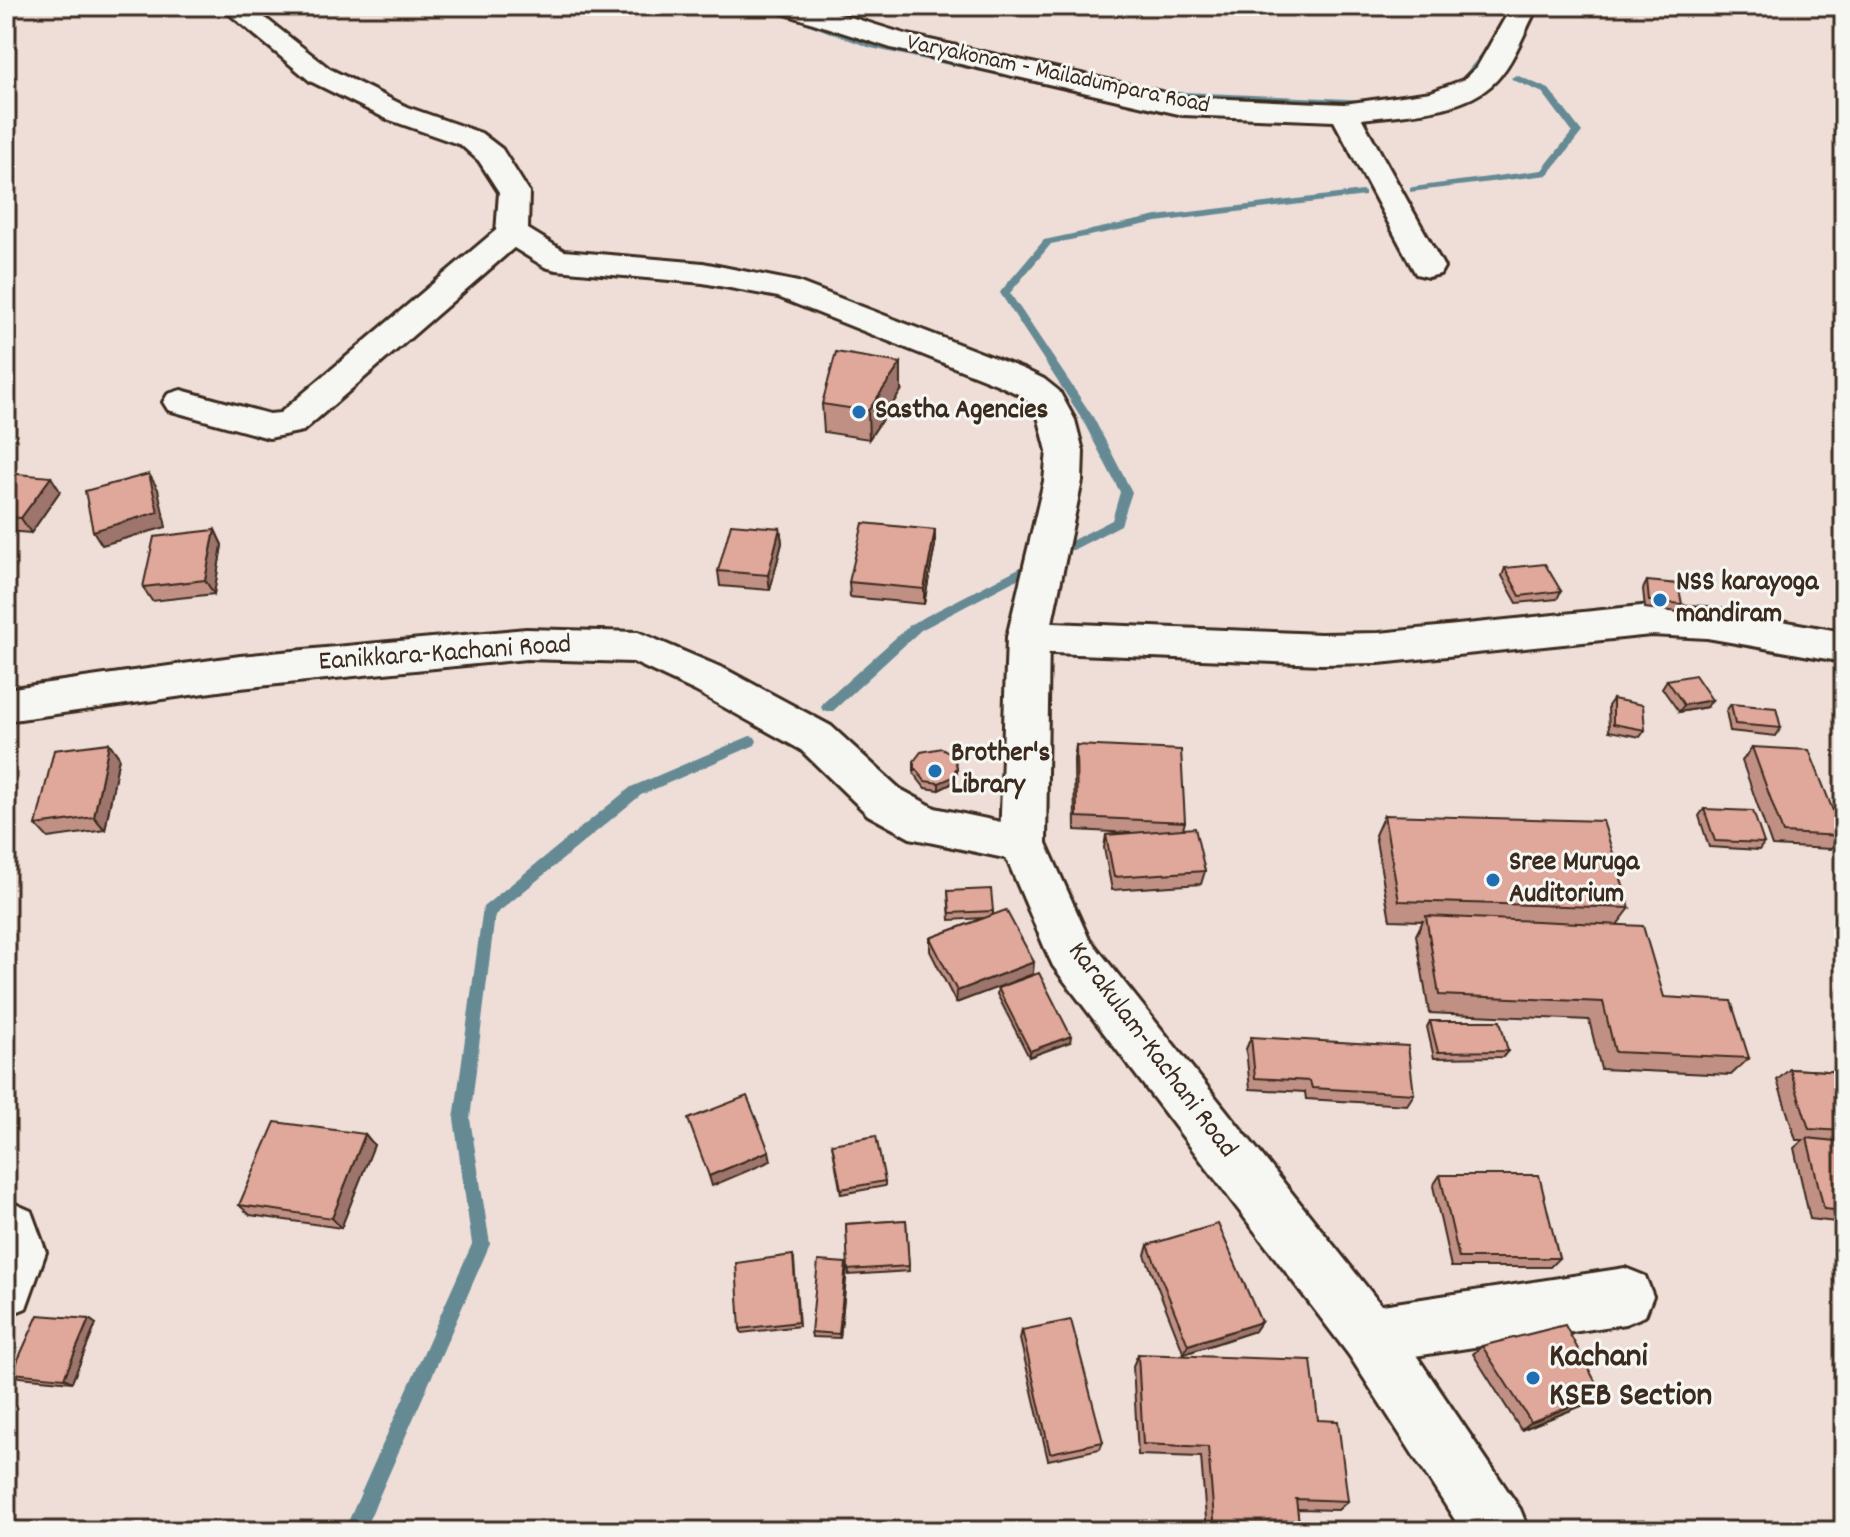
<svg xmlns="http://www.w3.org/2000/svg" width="1850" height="1537" font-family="Dekko,sans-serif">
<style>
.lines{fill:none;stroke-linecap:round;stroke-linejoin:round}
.stream{fill:#658a94;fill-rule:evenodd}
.street-casing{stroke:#3b2a1e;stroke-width:6}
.secondary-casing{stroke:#3b2a1e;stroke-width:6}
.street{fill:#f6f6f2;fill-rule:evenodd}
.secondary{fill:#f6f6f2;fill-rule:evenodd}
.wall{fill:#c19085;stroke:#3b2a1e;stroke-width:2}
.shaded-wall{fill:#9d756c;stroke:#3b2a1e;stroke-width:2}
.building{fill:#e0a79b;stroke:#3b2a1e;stroke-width:2}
.poi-dot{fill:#1f6fb2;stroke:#f6f6f2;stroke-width:3}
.labels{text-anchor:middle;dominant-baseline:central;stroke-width:6;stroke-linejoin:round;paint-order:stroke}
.far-street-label{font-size:24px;fill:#3b2a1e;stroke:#f6f6f2}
.poi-label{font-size:28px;font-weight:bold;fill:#3b2a1e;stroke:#f6f6f2;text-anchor:start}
.street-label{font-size:28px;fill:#3b2a1e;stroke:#f6f6f2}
.near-poi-label{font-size:34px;font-weight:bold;fill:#3b2a1e;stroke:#f6f6f2;text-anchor:start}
</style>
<rect width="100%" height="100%" fill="#efded8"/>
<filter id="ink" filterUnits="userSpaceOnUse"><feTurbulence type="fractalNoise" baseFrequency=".0125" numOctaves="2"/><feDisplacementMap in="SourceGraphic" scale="16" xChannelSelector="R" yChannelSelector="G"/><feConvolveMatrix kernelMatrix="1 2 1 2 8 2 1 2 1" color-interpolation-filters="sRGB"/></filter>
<g filter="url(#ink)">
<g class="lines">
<g class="stream">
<polygon points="758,6 770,6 876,44 1032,79 1027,82 871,48"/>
<polygon points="1819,6 1844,8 1844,14 1820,8"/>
<polygon points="1490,43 1497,45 1466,84 1410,101 1405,98 1460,80"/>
<polygon points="1516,75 1549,89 1582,132 1548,175 1410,192 1410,188 1413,187 1542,170 1572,132 1543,93 1513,80 1511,78"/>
<polygon points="1159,91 1370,100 1375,103 1370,106 1156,96 1154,94"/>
<polygon points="1362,191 1365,192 1365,196 1157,222 1051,244 1010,293 1093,417 1132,492 1121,525 1073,550 1065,550 1063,547 1065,544 1112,520 1120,492 1081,417 1000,293 1001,291 1044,240 1157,216"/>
<polygon points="1021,567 1025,569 1027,572 1025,575 921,630 833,711 823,711 821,707 823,703 911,624"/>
<polygon points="750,736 755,737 757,741 755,745 641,795 495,915 470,1119 490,1244 364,1531 344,1531 472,1244 454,1119 483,907 631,787"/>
</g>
<defs>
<g id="street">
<path d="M775 6H815L908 35 1183 97 1344 104 1431 92 1463 80 1477 67 1512 6H1538C1526 28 1516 57 1500 76 1470 114 1406 113 1362 119L1444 267 1440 274 1428 277 1416 274 1412 267 1334 121 1183 115 891 48 779 12Z"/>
<polygon points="512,223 523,226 528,233 523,240 303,431 269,438 168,410 163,402 168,394 181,390 269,414 280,413 501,226"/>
<polygon points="1651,605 1707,608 1844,632 1844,662 1707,638 1651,635 1379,663 1321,664 1028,652 1013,648 1007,637 1013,626 1028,622 1321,634 1379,633"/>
<polygon points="526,629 638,632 725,669 831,726 900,789 935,808 1039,830 1046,843 1039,856 1023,862 910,838 868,815 801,750 695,691 633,662 526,659 364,675 240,688 6,721 6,689 240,656"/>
<polygon points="6,1200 31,1211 46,1252 26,1308 6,1316"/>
<polygon points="1625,1268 1645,1276 1653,1296 1645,1316 1625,1324 1369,1363 1349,1355 1341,1335 1349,1315 1369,1307"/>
</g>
<polygon id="secondary" points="220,6 250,6 330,69 407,107 481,133 502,149 529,192 528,229 564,251 703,263 798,282 1023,369 1044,379 1059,391 1075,420 1083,451 1082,481 1049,637 1046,843 1088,937 1389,1315 1520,1509 1529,1531 1462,1531 1349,1355 1053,966 1046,951 1000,843 1007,637 1044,481 1047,451 1039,420 1032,405 1020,395 999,385 778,297 703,283 556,270 545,267 501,240 496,233 499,192 479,161 461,145 387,119 310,81"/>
</defs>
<use href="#street" class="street-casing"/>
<use href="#secondary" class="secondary-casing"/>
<use href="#street" class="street"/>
<use href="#secondary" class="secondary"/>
</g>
<g class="wall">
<polygon points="901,391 869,439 824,432 822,404"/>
<polygon points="6,473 60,491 31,533 6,531"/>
<polygon points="780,528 782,543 770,590 720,586 718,571"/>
<polygon points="215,530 222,545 214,594 152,601 143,587"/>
<polygon points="935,545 924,604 850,597 849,582"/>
<polygon points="1505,568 1561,591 1557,599 1517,603 1502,576"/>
<polygon points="1647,581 1682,604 1678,612 1645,608 1643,589"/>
<polygon points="1667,680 1707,707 1679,712 1662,688"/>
<polygon points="1613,699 1645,730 1640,737 1609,731 1608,706"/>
<polygon points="1731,704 1781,728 1776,736 1730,731 1726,711"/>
<polygon points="109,743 119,757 105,830 48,838 36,825"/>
<polygon points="1076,745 1185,822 1183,829 1205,871 1201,884 1112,890 1104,848 1106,835 1132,833 1075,830 1074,759"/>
<polygon points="1752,747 1843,836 1831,849 1772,846 1742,761"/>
<polygon points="914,767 957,767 957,774 951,784 939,790 925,788 914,774"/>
<polygon points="1704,809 1764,843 1759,850 1709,847 1699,816"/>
<polygon points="1384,815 1630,908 1617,925 1664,997 1749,1058 1731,1075 1601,1069 1589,1020 1429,1013 1416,935 1423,921 1390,920 1375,835"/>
<polygon points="948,891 993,911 993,914 1033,974 956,1003 930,951 930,938 984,918 950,920"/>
<polygon points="998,988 1070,1042 1029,1057 997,994"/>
<polygon points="1430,1021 1508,1051 1503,1057 1434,1058 1427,1027"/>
<polygon points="1251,1037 1414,1094 1407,1105 1306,1099 1305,1092 1250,1089 1246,1049"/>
<polygon points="1790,1069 1844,1072 1844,1223 1810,1219 1794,1148 1803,1140 1796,1140 1777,1080"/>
<polygon points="365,1134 374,1145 341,1228 250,1215 239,1205"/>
<polygon points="832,1144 885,1181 885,1186 841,1194"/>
<polygon points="1440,1175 1559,1258 1550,1267 1451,1267 1433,1186"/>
<polygon points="906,1220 909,1271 849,1275 846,1224"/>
<polygon points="1148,1245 1261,1322 1255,1331 1184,1354 1145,1255"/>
<polygon points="794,1260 799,1326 742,1333 740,1329"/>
<polygon points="847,1268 840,1338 812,1337 811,1332"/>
<polygon points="89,1319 96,1324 72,1382 19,1377 12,1373"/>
<polygon points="1022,1330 1103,1442 1100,1449 1048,1460 1020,1339"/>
<polygon points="1482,1346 1602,1394 1591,1402 1521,1430 1473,1354"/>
<polygon points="1138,1354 1348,1501 1338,1510 1297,1509 1300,1531 1207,1531 1201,1457 1138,1455 1133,1366"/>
</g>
<g class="shaded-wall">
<polygon points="901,363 901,391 869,439 868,411"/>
<polygon points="149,474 158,489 166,527 102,545 93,531"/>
<polygon points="51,477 60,491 31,533 21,518"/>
<polygon points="780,528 782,543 770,590 768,575"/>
<polygon points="215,530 222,545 214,594 205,580"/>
<polygon points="935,530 935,545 924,604 924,589"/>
<polygon points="1712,700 1707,707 1679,712 1684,705"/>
<polygon points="109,743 119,757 105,830 94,817"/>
<polygon points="957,767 957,774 951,784 939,790 939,783"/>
<polygon points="1034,962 1033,974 956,1003 957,991"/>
<polygon points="1071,1036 1070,1042 1029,1057 1030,1051"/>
<polygon points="365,1134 374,1145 341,1228 332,1218"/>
<polygon points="769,1151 771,1161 712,1186 709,1176"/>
<polygon points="846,1263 847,1268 840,1338 839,1334"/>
<polygon points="89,1319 96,1324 72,1382 64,1378"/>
<polygon points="1261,1322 1255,1331 1184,1354 1188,1345"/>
<polygon points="1602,1394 1591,1402 1521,1430 1531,1422"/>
</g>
<g class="building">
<polygon points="836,352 901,363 868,411 822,404"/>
<polygon points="6,473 51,477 21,518 6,517"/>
<polygon points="149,474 158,512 93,531 85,491"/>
<polygon points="863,523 935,530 924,589 849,582"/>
<polygon points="731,524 780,528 768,575 718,571"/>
<polygon points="215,530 205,580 143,587 154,537"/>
<polygon points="1545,564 1561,591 1520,596 1505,568"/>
<polygon points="1647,581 1678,584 1682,604 1649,601"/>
<polygon points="1695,675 1712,700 1684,705 1667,680"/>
<polygon points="1613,699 1643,705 1645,730 1613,724"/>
<polygon points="1731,704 1776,708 1781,728 1735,724"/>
<polygon points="109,743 94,817 36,825 54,750"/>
<polygon points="1076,745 1181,750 1185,822 1077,817"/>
<polygon points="1752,747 1809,750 1843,836 1783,833"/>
<polygon points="942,748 953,755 957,767 951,778 939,783 925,781 914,767 914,761 921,752"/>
<polygon points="1704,809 1753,811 1764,843 1715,841"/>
<polygon points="1384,815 1603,821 1630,908 1399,901"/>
<polygon points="1195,828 1205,871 1114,877 1106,835"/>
<polygon points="991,889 993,911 950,913 948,891"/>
<polygon points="1006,910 1034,962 957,991 930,938"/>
<polygon points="1426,916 1643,926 1664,997 1731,1001 1749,1058 1615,1052 1603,1002 1439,995"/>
<polygon points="1039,973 1071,1036 1030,1051 998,988"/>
<polygon points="1430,1021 1500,1021 1508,1051 1438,1052"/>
<polygon points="1251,1037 1408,1046 1414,1094 1312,1088 1310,1081 1255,1078"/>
<polygon points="1790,1069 1844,1072 1844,1131 1809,1129"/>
<polygon points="747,1096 769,1151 709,1176 688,1119"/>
<polygon points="275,1122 365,1134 332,1218 239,1205"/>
<polygon points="876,1136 885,1181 841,1189 832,1144"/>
<polygon points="1807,1138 1844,1142 1844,1211 1824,1209"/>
<polygon points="1440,1175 1539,1175 1559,1258 1459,1258"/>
<polygon points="906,1220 909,1266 848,1270 846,1224"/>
<polygon points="1218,1224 1261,1322 1188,1345 1148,1245"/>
<polygon points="793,1255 798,1322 740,1329 736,1263"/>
<polygon points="818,1261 846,1263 839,1334 811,1332"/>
<polygon points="38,1315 89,1319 64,1378 12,1373"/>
<polygon points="1071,1320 1103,1442 1050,1453 1022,1330"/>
<polygon points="1565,1325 1602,1394 1531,1422 1482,1346"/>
<polygon points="1138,1354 1311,1360 1318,1420 1338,1421 1348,1501 1296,1499 1300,1531 1215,1531 1208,1447 1143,1444"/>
</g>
</g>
<g class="poi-dot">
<circle cx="859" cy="412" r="8"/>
<circle cx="1660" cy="600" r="8"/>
<circle cx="935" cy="771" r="8"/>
<circle cx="1493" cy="880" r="8"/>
<circle cx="1533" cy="1378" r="8"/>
</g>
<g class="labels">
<g class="far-street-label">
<text transform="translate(1058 75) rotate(12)">Varyakonam - Mailadumpara Road</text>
</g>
<g class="poi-label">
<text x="875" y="412">Sastha Agencies</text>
<text x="1676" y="584">NSS karayoga<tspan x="1676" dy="32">mandiram</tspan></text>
<text x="951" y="755">Brother's<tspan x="951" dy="32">Library</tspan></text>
<text x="1509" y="864">Sree Muruga<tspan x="1509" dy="32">Auditorium</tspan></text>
</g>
<g class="street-label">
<text transform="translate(445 655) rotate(-4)">Eanikkara-Kachani Road</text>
<text transform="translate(1151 1051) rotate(53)">Karakulam-Kachani Road</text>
</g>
<g class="near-poi-label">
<text x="1549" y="1358">Kachani<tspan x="1549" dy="39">KSEB Section</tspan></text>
</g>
</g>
<rect width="1850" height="1537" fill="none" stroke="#f6f6f2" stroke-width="32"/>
<rect x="16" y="16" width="1818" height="1505" fill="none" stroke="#3b2a1e" stroke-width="3" filter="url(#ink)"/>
</svg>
